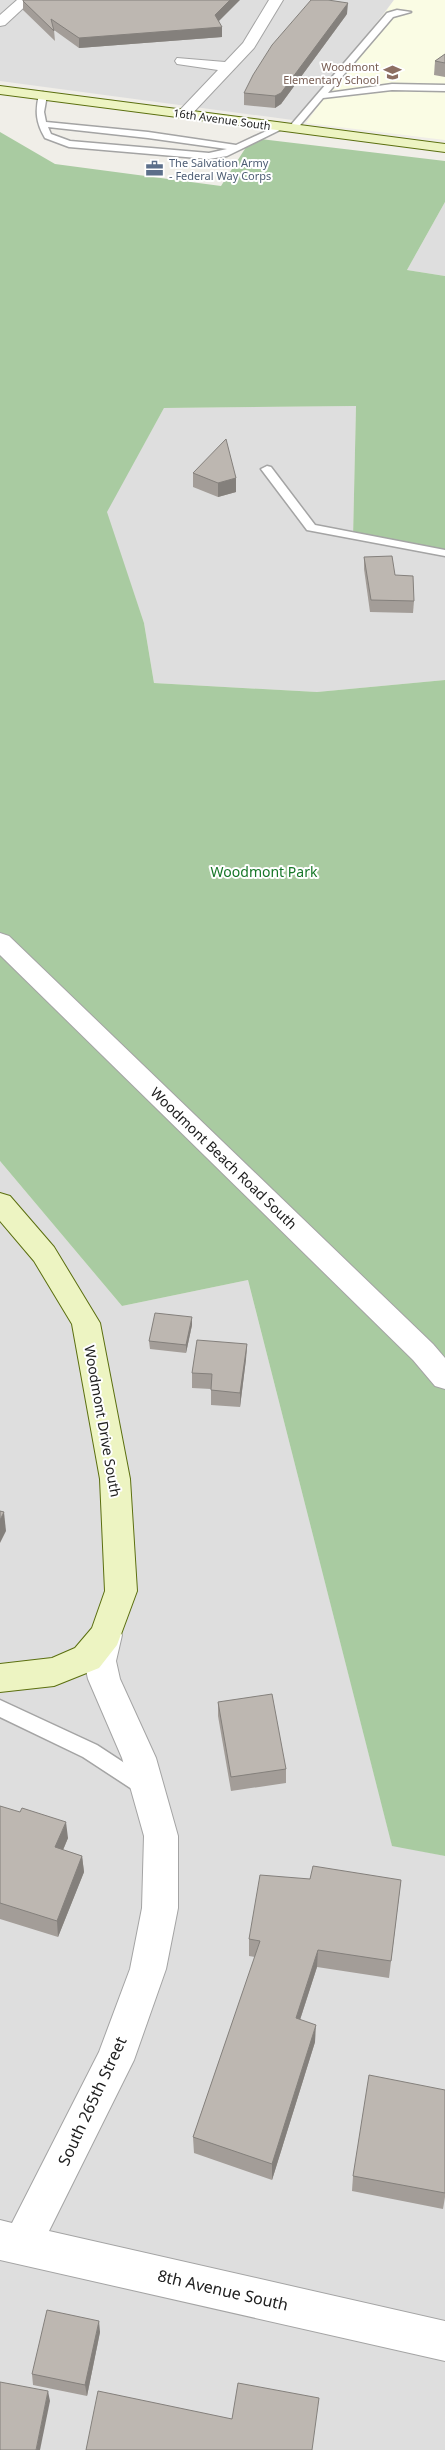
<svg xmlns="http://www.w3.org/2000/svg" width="445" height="2450" font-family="'Noto Sans',sans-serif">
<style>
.residential{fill:#dedede}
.education{fill:#fafce4}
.forest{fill:#a9cba1}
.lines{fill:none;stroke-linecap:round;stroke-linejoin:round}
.service-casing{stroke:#a4a4a4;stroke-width:3}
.minor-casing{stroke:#a4a4a4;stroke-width:2}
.secondary-casing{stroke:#5b6f0f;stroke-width:2}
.service{fill:#fff;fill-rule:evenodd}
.minor{fill:#fff;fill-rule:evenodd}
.secondary{fill:#edf4c2;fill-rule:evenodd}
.wall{fill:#a39d98}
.shaded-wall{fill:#84807c}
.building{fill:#bdb7b1;stroke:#84807c}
.labels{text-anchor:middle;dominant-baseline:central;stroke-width:4;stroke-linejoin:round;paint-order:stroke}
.far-education-label{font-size:11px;fill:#785e54;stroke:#fff;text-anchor:end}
.far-street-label{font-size:11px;fill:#202020;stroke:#fff}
.far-service-label{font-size:11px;fill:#4e5e75;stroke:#fff;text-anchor:start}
.park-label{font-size:14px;fill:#167728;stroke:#fff}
.street-label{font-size:14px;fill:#202020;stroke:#fff}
.near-street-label{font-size:16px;fill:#202020;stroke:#fff}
</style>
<rect width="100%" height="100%" fill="#f0eee8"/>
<g class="residential">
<polygon points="0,0 394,0 300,121 0,81"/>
<polygon points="445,202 445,276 407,270"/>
<polygon points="356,406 353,538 445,552 445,680 317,692 154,683 144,623 106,512 164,408"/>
<polygon points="0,1161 122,1306 248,1280 392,1845 445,1856 445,2450 0,2450"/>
</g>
<polygon class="education" points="394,0 445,0 445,140 306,123"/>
<polygon class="forest" points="0,132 55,164 221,186 252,138 445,161 445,202 407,270 445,276 445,552 353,538 356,406 164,408 107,512 144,623 154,683 317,692 445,680 445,1856 392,1846 248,1280 122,1306 0,1161"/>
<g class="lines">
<defs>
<g id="service">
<polygon points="397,10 411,12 393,17 328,93 392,84 445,85 445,91 392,90 323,98 296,130 290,130 290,126 387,13"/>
<path d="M43 92 47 95 44 112 46 122 148 132 236 145 279 125 286 127 227 156 209 159 69 147 45 138C36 123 35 111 39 95ZM48 127 148 138 227 149 209 153 70 141 51 134Z"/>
<polygon points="267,466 271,467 315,525 445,550 445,556 307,530 261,469"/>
<polygon points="0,1700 97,1745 152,1781 155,1787 152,1793 145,1796 138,1793 83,1757 0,1717"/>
</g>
<g id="minor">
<polygon points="17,0 32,0 5,25 0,26 0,15"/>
<polygon points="269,0 283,0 254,48 189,117 179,117 177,114 179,111 218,70 177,64 175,61 177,58 225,62 243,43"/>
<polygon points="0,933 9,936 433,1344 445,1358 445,1389 435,1386 413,1360 0,955"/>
<polygon points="106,1621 117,1625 122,1635 116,1661 120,1679 156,1758 178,1836 178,1908 166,1969 134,2060 49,2231 445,2321 445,2361 0,2260 0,2220 12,2223 99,2052 130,1969 142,1908 144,1836 122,1758 88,1679 84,1661 95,1625"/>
</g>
<g id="secondary">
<polygon points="0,86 445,144 445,152 0,94"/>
<polygon points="0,1193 10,1196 54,1247 100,1323 130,1479 137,1591 117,1645 99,1668 54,1686 0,1692 0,1664 52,1658 75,1648 92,1628 105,1591 100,1479 72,1324 34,1261 0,1221"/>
</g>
</defs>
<use href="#service" class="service-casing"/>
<use href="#minor" class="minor-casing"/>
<use href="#secondary" class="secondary-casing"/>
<use href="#service" class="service"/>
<use href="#minor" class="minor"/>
<use href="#secondary" class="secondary"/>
</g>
<g class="wall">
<polygon points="23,1 219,21 222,37 79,48 54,30 55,41 23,10"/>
<polygon points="347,14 281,104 275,108 244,105 244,93"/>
<polygon points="445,54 445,77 434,75 435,61"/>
<polygon points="193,473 236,478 236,492 218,497 193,487"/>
<polygon points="364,557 395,575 414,601 413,613 370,612 364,569"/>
<polygon points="192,1325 186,1353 150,1349 149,1341"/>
<polygon points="247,1344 246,1359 240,1407 211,1405 211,1389 192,1388 192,1373"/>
<polygon points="218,1702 286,1769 286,1783 231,1791 218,1716"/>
<polygon points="0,1806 68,1838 63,1850 82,1856 84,1872 58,1937 0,1919"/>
<polygon points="310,1879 401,1880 389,1978 317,1967 300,2020 315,2042 272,2180 194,2153 193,2137 255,1957 249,1956 249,1939"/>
<polygon points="445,2090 445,2197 443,2209 352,2191 353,2176"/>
<polygon points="100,2332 87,2396 33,2385 32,2374"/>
</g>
<g class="shaded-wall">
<polygon points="230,0 240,0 215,25 215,15"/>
<polygon points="348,3 347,14 281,104 275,108 275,96"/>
<polygon points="222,27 222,37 79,48 79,38"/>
<polygon points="236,478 236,492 218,497 218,483"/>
<polygon points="192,1317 192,1325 186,1353 186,1345"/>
<polygon points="247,1344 246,1359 240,1407 240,1393"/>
<polygon points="4,1512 6,1531 0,1543 0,1520"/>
<polygon points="66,1822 68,1838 57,1864 55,1847"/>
<polygon points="82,1856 84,1872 58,1937 57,1921"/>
<polygon points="318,1950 317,1967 295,2035 296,2018"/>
<polygon points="316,2025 315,2042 272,2180 272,2164"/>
<polygon points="99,2321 100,2332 87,2396 85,2385"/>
<polygon points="48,2391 50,2401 40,2450 36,2450"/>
</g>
<g class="building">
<polygon points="23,0 230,0 215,15 222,27 79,38 51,19 54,31 23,1"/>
<polygon points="311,0 328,0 348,3 281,93 275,96 244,93 253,75 272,45"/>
<polygon points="445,54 445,63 435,61"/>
<polygon points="226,439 236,478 218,483 193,473"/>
<polygon points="392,556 395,575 413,576 414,601 371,600 364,557"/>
<polygon points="155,1313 192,1317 186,1345 149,1341"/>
<polygon points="197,1340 247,1344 240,1393 211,1390 212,1374 192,1373"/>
<polygon points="0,1511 4,1512 0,1520"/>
<polygon points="272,1694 286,1769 231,1777 218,1702"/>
<polygon points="0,1806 20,1812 22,1808 66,1822 55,1847 82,1856 57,1921 0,1903"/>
<polygon points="313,1866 401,1880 391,1961 318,1950 296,2018 316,2025 272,2164 193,2137 260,1941 249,1939 260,1875 310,1879"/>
<polygon points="369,2075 445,2090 445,2193 353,2176"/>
<polygon points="47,2310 99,2321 85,2385 32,2374"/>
<polygon points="0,2382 48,2391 36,2450 0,2450"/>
<polygon points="238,2383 319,2398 312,2450 86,2450 98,2391 232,2419"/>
</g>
<defs>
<symbol id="school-bare" viewBox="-9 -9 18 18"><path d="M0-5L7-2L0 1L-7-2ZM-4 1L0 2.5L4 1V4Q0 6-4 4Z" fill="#8d6e63" stroke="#fff" stroke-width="2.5" paint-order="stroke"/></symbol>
<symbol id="office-bare" viewBox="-9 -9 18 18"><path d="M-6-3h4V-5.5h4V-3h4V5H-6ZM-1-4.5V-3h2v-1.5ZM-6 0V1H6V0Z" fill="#5c6f8a" stroke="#fff" stroke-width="2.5" paint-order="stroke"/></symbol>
</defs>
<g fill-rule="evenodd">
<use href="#school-bare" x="380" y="60" width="25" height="25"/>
<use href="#office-bare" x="142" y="156" width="25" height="25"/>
</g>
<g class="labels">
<g class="far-education-label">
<text x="379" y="66">Woodmont<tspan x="379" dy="13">Elementary School</tspan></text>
</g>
<g class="far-street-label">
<text transform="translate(222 119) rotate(8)">16th Avenue South</text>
</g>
<g class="far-service-label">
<text x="169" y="162">The Salvation Army<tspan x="169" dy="13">- Federal Way Corps</tspan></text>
</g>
<g class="park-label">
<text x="264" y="871">Woodmont Park</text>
</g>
<g class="street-label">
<text transform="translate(224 1158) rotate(44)">Woodmont Beach Road South</text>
<text transform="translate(103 1421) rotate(80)">Woodmont Drive South</text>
</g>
<g class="near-street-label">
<text transform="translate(92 2101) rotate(-65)">South 265th Street</text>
<text transform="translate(223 2290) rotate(13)">8th Avenue South</text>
</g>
</g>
</svg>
